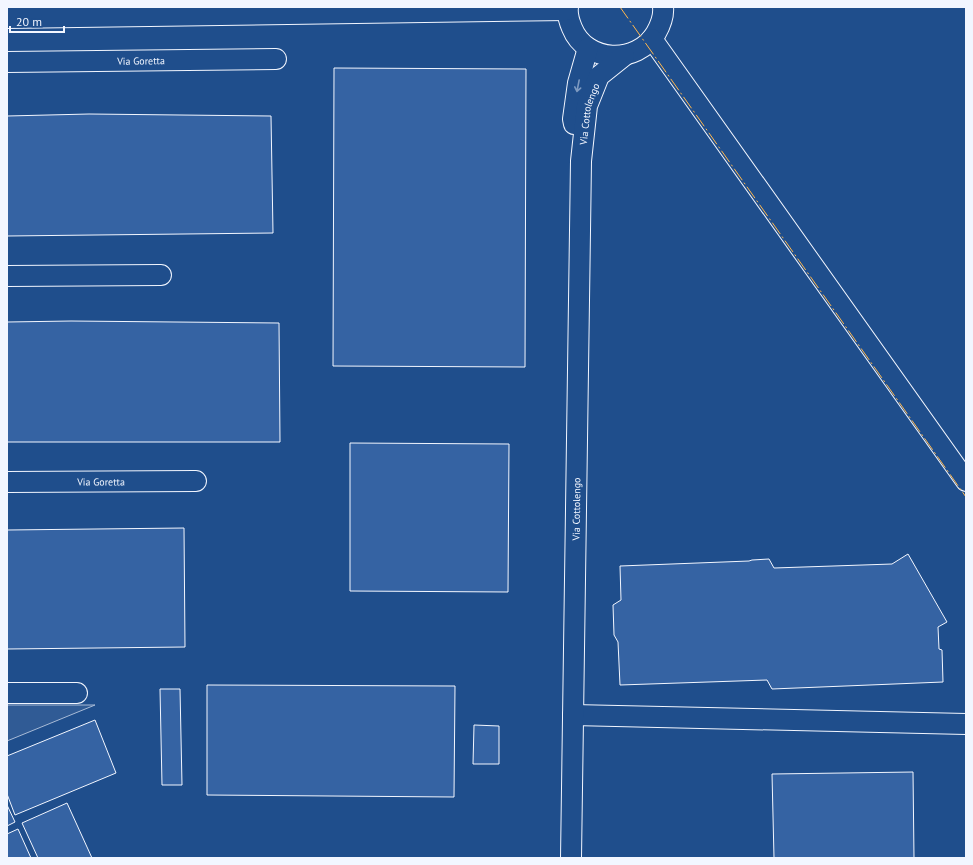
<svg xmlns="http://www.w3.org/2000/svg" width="973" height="865" font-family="'PT Sans',sans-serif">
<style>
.parking{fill:#305b95;stroke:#a8bbd7}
.building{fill:#3563a3;stroke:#f2f6ff}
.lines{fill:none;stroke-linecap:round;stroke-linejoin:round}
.minor-casing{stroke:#f2f6ff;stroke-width:22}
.minor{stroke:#1f4e8c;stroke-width:20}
.power{stroke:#ffb74d;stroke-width:1;stroke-dasharray:14 3 2 3;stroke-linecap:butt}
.oneway{stroke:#7e9ac0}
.labels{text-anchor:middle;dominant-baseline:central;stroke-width:3;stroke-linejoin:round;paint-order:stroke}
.street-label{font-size:10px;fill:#f2f6ff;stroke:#1f4e8c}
</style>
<rect width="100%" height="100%" fill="#1f4e8c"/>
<polygon class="parking" points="7,705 95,705 7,741"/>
<g class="building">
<polygon points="334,68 526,69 525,367 333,366"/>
<polygon points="89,114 271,116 273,233 7,236 7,116"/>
<polygon points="71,321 279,323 280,442 7,442 7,322"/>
<polygon points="350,443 509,444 508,592 350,591"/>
<polygon points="184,528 185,647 7,649 7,530"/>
<polygon points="908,554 947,622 938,627 939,649 942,650 943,682 772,689 767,680 620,685 618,642 614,635 613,605 621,600 620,566 749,561 752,560 769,559 774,568 892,564"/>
<polygon points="207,685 455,686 454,797 207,795"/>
<polygon points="160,689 180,689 182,785 162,785"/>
<polygon points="95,720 116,773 15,815 7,794 7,756"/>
<polygon points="474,725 499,726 499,764 473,764"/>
<polygon points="913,772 914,858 774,858 772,774"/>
<polygon points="67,803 92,858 38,858 22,823"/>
<polygon points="7,805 15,822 7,826"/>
<polygon points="18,829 31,858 7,858 7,834"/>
</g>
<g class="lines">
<defs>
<g id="minor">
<path d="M568 7C567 14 569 21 572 28 586 63 637 65 656 33 660 26 664 16 663 7"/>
<polyline points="7,18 567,10"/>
<polyline points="652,39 966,481"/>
<path id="s1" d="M7 62 276 59"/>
<polyline points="574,124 573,119 578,83 588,48"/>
<polyline points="7,276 161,275"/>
<path id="s2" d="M7 482 196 481"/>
<polyline points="7,693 77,693"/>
<polyline points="573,715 966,724"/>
<path id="s3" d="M571 858 581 161 587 106 599 76 624 56"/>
</g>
</defs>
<use href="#minor" class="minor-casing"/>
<use href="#minor" class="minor"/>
<polyline class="power" points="620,7 966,497"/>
</g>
<defs><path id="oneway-shaft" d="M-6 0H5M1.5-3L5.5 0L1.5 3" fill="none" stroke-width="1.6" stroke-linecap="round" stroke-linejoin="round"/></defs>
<use class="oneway" href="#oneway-shaft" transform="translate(578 86) rotate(101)"/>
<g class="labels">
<g class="street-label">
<text stroke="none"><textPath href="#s1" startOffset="134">Via Goretta</textPath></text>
<text stroke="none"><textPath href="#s3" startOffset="745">Via Cottolengo</textPath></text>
<text stroke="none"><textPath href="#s2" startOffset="94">Via Goretta</textPath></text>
<text stroke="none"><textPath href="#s3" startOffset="349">Via Cottolengo</textPath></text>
</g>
</g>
<rect width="973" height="865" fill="none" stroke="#f2f6ff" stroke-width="16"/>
<path d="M10 26v6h54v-6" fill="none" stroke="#f2f6ff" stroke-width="2"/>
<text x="16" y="26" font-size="12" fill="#f2f6ff" stroke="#1f4e8c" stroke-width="3" paint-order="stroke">20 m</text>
</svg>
